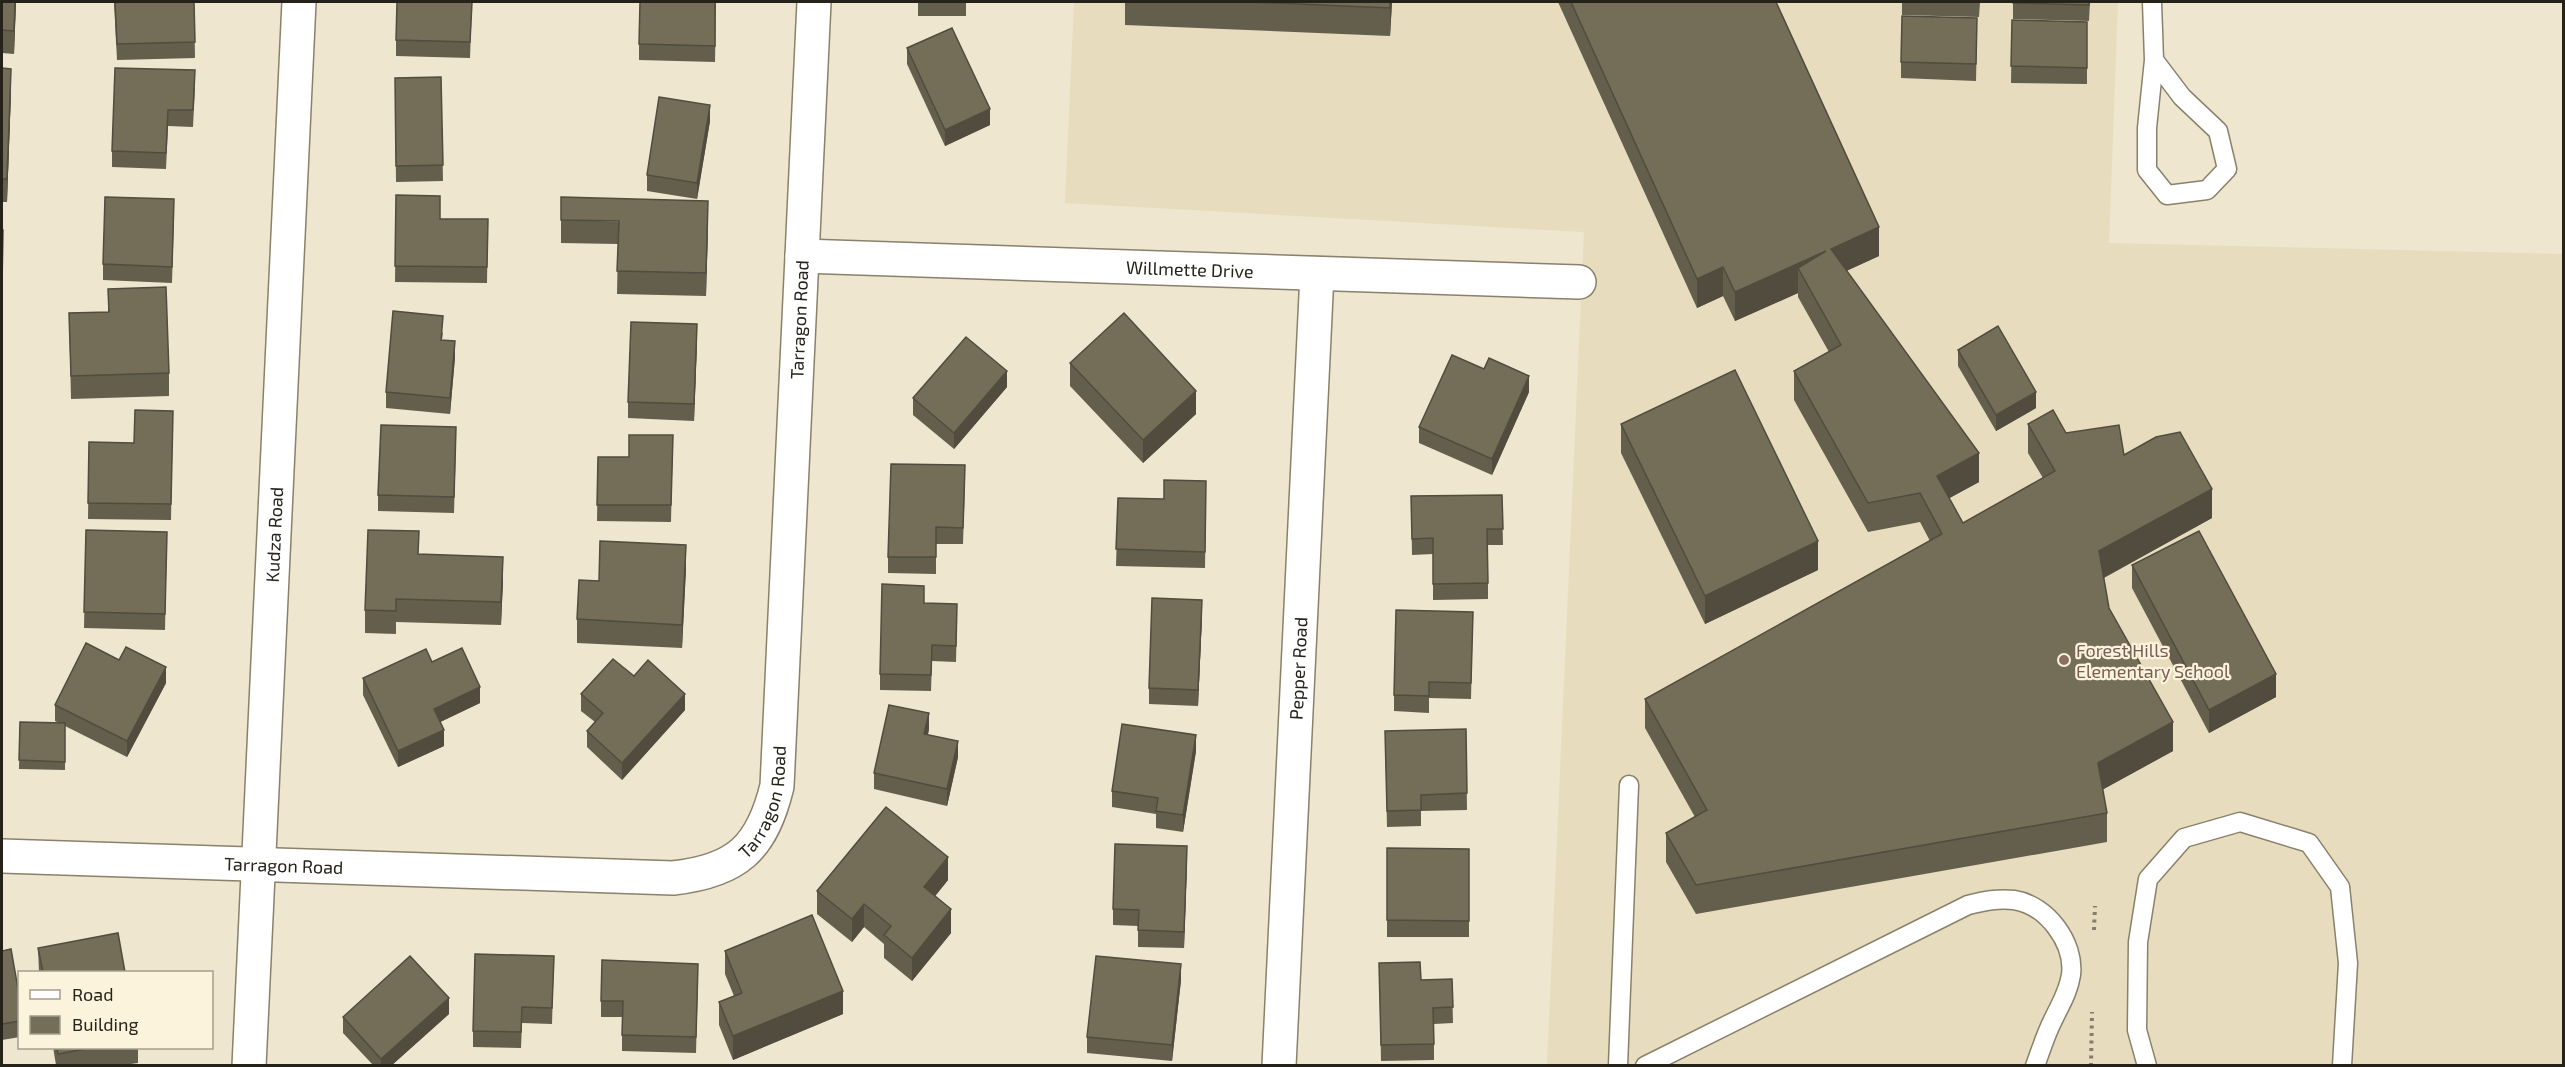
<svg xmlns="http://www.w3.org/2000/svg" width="2565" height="1067" font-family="'Exo 2',sans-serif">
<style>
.built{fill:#e7dcbd}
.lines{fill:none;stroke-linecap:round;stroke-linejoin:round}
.lane-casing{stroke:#89816b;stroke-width:21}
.street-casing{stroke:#89816b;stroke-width:36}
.path{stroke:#827d6d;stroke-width:4;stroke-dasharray:3 4.5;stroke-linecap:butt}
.lane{stroke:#fff;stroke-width:18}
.street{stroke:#fff;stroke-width:33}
.wall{fill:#645e4c}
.shaded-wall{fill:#514c3e}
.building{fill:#746d58;stroke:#514c3e;stroke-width:1.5}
.education-dot{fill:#8d6e63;stroke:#fbf3db;stroke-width:2}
.labels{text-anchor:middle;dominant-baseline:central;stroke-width:4.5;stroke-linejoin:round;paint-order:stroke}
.street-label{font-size:18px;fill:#25221a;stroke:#fbf3db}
.education-label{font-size:18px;fill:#785e54;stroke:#fbf3db;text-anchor:start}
</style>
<rect width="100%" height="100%" fill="#eee6ce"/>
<polygon class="built" points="1074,2 2118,2 2109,243 2563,254 2563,1065 1547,1065 1584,232 1065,203"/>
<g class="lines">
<defs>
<g id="lane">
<polyline points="2152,2 2154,60 2147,128 2147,170 2167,195 2207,190 2227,169 2218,131 2182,97 2154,60"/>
<polyline points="1618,1066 1629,785"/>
<path d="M1645 1066 1968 905C1984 901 1998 898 2014 900 2047 905 2075 943 2071 975 2068 993 2061 1003 2054 1018 2046 1033 2041 1050 2035 1066"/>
<polyline points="2147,1066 2137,1030 2138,942 2148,879 2184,838 2240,822 2309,843 2340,887 2348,963 2342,1066"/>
</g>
<g id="street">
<path id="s1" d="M802 256 1579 282"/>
<path id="s2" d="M2 856 673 878C737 871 762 848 777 786L814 2"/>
<path id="s3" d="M249 1066 299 2"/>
<path id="s4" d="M1279 1066 1317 274"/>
</g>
</defs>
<use href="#lane" class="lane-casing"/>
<use href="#street" class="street-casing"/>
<g class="path">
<polyline points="2094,930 2095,906"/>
<polyline points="2091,1066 2092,1012"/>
</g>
<use href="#lane" class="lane"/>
<use href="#street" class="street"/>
</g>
<g class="wall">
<polygon points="2,2 16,2 14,54 2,53"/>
<polygon points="114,2 194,2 195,58 117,60"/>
<polygon points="472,2 470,58 396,56 396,40"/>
<polygon points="716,2 715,62 639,60 639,44"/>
<rect x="918" y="2" width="48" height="14"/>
<polygon points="1125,2 1392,2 1390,36 1125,25"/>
<polygon points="1558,2 1776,2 1879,256 1846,271 1979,482 1949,498 1963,523 2043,478 2028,453 2028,424 2066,433 2124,455 2212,518 2104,578 2109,608 2173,751 2102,790 2107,813 2107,842 1696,914 1666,862 1666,833 1695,817 1645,728 1645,699 1930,541 1920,522 1868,532 1794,400 1794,371 1829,352 1798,297 1798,293 1735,321 1723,296 1697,308"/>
<polygon points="1902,2 1980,2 1979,17 1902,15"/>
<polygon points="2013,2 2090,2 2089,21 2013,19"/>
<polygon points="2012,20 2087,22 2087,84 2011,83"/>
<polygon points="1977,34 1976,81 1901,78 1901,62"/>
<polygon points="907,48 990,125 945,146 907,64"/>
<polygon points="2,68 11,92 7,202 2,202"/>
<polygon points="441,77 443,181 396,182 395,78"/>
<polygon points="195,87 193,127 168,126 166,169 112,167 112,151"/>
<polygon points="710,121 697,199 647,191 647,175"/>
<polygon points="396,195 440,219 488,219 487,283 395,282"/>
<polygon points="174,216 172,283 103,280 103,264"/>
<polygon points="561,220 708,224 706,296 617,294 618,244 561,243"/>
<polygon points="108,289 169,373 169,396 71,399 69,313 108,312"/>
<polygon points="443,332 442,340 455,357 450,414 386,408 386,392"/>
<polygon points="697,340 694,421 628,418 628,402"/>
<polygon points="1958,350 2036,408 1996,431 1958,366"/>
<polygon points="1070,363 1196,414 1143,463 1070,386"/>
<polygon points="1007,387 954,449 913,415 913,398"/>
<polygon points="1529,392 1492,475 1419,443 1419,427"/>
<polygon points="173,411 171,520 88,519 89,442 134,443"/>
<polygon points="1621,424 1818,570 1705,624 1621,453"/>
<polygon points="673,435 671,522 597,521 598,457 629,457"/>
<polygon points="456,443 454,513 378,511 378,495"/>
<polygon points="965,481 963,544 936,544 936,574 888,573 888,557"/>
<polygon points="1502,495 1503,545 1488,545 1488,599 1433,600 1433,554 1412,555 1411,496"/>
<polygon points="1206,497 1205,568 1116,566 1118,498 1164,499"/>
<polygon points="86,530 167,532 165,630 84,628"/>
<polygon points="419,554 503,580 501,625 396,622 396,634 365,633 365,610"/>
<polygon points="2132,565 2276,697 2209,733 2132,588"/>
<polygon points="686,568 682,648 577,643 577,619 599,581"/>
<polygon points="924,603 957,620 956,662 932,661 931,691 880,690 880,674"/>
<polygon points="1473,612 1471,699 1429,698 1429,713 1394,711 1394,695"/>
<polygon points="1202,616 1198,706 1149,704 1149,688"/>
<polygon points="432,662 480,703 440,722 444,746 398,767 363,695 363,678"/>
<polygon points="634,676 685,710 622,780 587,747 587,731 595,722 581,711 581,694"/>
<polygon points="166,683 127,757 65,726 65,770 19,769 20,722 59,723 55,721 55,705"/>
<polygon points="929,729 928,735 958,757 947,806 874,789 874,773"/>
<polygon points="1466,729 1467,810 1421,811 1421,826 1387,827 1385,731"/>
<polygon points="1196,751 1183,832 1156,828 1156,814 1112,807 1112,791"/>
<polygon points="1387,848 1469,849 1469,937 1387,937"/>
<polygon points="1187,862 1184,948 1138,947 1138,926 1113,925 1113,909"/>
<polygon points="948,880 935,896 951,933 912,981 884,958 884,944 864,927 852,942 817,914 817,891"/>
<polygon points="38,948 125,972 39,972"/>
<polygon points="2,951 20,1000 20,1037 2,1040"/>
<polygon points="725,951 843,1014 733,1060 719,1025 719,1002 734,996 725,974"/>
<polygon points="554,956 552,1024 522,1023 521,1048 473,1047 473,1031"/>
<polygon points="1379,963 1421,980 1452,979 1453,1023 1434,1024 1434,1060 1381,1061"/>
<polygon points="698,980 696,1053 622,1051 622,1017 601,1017 601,1001"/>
<polygon points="1181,980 1172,1061 1087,1053 1087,1037"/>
<polygon points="449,1014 392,1065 373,1065 343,1033 343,1017"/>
<polygon points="53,1047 138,1047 138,1063 123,1065 56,1065"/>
</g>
<g class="shaded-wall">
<polygon points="15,2 16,2 14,54 14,31"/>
<polygon points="1390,2 1392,2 1390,36"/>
<polygon points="11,69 11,92 7,202 7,179"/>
<polygon points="710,105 710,121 697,199 697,183"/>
<polygon points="990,109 990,125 945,146 945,130"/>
<polygon points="708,201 708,224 706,296 706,273"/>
<polygon points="1879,227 1879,256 1831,278 1831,249"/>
<polygon points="1826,251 1798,268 1798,293 1735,321 1735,292"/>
<polygon points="1723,267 1723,296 1697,308 1697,279"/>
<polygon points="697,324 697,340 694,421 694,404"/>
<polygon points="455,341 455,357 450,414 450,398"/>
<polygon points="1007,371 1007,387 954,449 954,433"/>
<polygon points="1529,376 1529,392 1492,475 1492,459"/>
<polygon points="1196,391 1196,414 1143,463 1143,440"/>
<polygon points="2036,392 2036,408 1996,431 1996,415"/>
<polygon points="1979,453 1979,482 1937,505 1937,476"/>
<polygon points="2212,489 2212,518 2099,580 2099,551"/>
<polygon points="1818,541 1818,570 1705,624 1705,596"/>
<polygon points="686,545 686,568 682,648 682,625"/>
<polygon points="503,557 503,580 501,625 501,602"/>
<polygon points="1202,600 1202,616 1198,706 1198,690"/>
<polygon points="166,667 166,683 127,757 127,741"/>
<polygon points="2276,674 2276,697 2209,733 2209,710"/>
<polygon points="480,687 480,703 434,725 434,709"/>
<polygon points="685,694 685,710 622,780 622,763"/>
<polygon points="929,713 929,729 924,750 924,734"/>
<polygon points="2173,722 2173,751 2098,792 2098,763"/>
<polygon points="444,730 444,746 398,767 398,751"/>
<polygon points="1196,735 1196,751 1183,832 1183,815"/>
<polygon points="958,741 958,757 947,806 947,789"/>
<polygon points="1187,846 1187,862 1184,948 1184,932"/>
<polygon points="948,857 948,880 924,910 924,887"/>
<polygon points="864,904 864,927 852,942 852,919"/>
<polygon points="951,909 951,933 912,981 912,958"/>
<polygon points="1181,964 1181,980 1172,1061 1172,1045"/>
<polygon points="843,991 843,1014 733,1060 733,1036"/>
<polygon points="449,998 449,1014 392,1065 381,1065 381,1059"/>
</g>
<g class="building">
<polygon points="2,2 15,2 14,31 2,30"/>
<polygon points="115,2 194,2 195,42 117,44"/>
<polygon points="397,2 472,2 470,42 396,40"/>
<polygon points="640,2 715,2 715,46 639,44"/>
<polygon points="1250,2 1390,2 1390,8"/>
<polygon points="1571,2 1776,2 1879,227 1831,249 1979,453 1937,476 1963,523 2055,471 2028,424 2053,410 2066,433 2119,425 2124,455 2156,437 2180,432 2212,489 2099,551 2109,608 2173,722 2098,763 2107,813 1696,885 1666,833 1707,810 1645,699 1942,534 1920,493 1868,503 1794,371 1841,345 1798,268 1826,251 1735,292 1723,267 1697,279"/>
<polygon points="2013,2 2089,2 2089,5 2013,3"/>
<polygon points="1902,16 1977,18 1976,64 1901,62"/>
<polygon points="2012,20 2087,22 2087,68 2011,66"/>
<polygon points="952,28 990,109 945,130 907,48"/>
<polygon points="2,68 11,69 7,179 2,179"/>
<polygon points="115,68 195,70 193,110 168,110 166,153 112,151"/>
<polygon points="441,77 443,165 396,166 395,78"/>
<polygon points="659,97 710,105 697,183 647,175"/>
<polygon points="396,195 440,196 440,219 488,219 487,267 395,266"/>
<polygon points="105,197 174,199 172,267 103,264"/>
<polygon points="561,197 708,201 706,273 617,271 619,221 561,220"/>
<polygon points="2,230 3,230 2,285"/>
<polygon points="166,287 169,373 71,376 69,313 109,312 108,289"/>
<polygon points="393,311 443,316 441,340 455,341 450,398 386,392"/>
<polygon points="1124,313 1196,391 1143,440 1070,363"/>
<polygon points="631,322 697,324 694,404 628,402"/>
<polygon points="1998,326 2036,392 1996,415 1958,350"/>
<polygon points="966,337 1007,371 954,433 913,398"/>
<polygon points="1452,355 1484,369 1489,358 1529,376 1492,459 1419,427"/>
<polygon points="1735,370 1818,541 1705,596 1621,424"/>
<polygon points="135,410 173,411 171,504 88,503 89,442 134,443"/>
<polygon points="381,425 456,427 454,497 378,495"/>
<polygon points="629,435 673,435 671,505 597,505 598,457 629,457"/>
<polygon points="891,464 965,465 963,528 936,527 936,557 888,557"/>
<polygon points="1164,480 1206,481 1205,552 1116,549 1118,498 1164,499"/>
<polygon points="1502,495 1503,529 1487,529 1488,583 1433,584 1433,538 1412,539 1411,496"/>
<polygon points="86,530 167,532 165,614 84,612"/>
<polygon points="368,530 419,531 418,554 503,557 501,602 396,599 396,611 365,610"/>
<polygon points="2199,531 2276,674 2209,710 2132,565"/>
<polygon points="600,541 686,545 682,625 577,619 579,580 599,581"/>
<polygon points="882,584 924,586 924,603 957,604 956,646 932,645 931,675 880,674"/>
<polygon points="1152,598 1202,600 1198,690 1149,688"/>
<polygon points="1396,610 1473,612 1471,683 1429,682 1429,696 1394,695"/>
<polygon points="86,643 119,660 126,647 166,667 127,741 55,705"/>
<polygon points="462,648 480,687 434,709 444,730 398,751 363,678 426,649 432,662"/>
<polygon points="613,659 634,676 648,660 685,694 622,763 587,731 603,713 581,694"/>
<polygon points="889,705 929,713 924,734 958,741 947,789 874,773"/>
<polygon points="20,722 65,723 65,762 19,760"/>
<polygon points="1122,724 1196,735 1183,815 1156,811 1158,798 1112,791"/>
<polygon points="1466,729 1467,793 1421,795 1421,810 1387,811 1385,731"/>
<polygon points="886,807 948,857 924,887 951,909 912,958 884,935 891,926 864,904 852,919 817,891"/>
<polygon points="1115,844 1187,846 1184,932 1138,930 1139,910 1113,909"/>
<polygon points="1387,848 1469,849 1469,921 1387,920"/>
<polygon points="812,915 843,991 733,1036 719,1002 742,993 725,951"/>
<polygon points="118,933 125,972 43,972 38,948"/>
<polygon points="11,949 20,1000 20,1021 2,1024 2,951"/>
<polygon points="475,954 554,956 552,1008 522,1007 521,1032 473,1031"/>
<polygon points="410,956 449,998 381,1059 343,1017"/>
<polygon points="1096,956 1181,964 1172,1045 1087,1037"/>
<polygon points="602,960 698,964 696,1037 622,1035 623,1001 601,1001"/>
<polygon points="1420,962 1421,980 1452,979 1453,1007 1433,1008 1434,1044 1381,1045 1379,963"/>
<polygon points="57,1047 96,1047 58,1054"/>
</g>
<circle class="education-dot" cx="2064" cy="660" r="6"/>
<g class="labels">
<g class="street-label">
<text stroke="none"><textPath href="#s1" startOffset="388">Willmette Drive</textPath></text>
<text stroke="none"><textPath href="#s2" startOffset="1290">Tarragon Road</textPath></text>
<text stroke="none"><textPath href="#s3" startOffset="532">Kudza Road</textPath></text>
<text stroke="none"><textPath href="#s4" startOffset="398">Pepper Road</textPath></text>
<text stroke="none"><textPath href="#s2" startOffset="804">Tarragon Road</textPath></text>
<text stroke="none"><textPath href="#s2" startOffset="282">Tarragon Road</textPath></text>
</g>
<g class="education-label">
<text x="2076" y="650">Forest Hills<tspan x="2076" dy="21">Elementary School</tspan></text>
</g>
</g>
<rect width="2565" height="1067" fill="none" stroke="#25221a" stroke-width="6"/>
<rect x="18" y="971" width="195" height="78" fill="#fbf3db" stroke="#a59f8e" stroke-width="1.5"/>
<rect x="30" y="990" width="30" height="9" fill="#ffffff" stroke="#a59f8e" stroke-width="1.5"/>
<text x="72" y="1001" font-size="18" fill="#25221a">Road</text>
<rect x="30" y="1016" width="30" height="18" fill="#746d58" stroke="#a59f8e" stroke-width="1.5"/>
<text x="72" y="1031" font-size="18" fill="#25221a">Building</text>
</svg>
